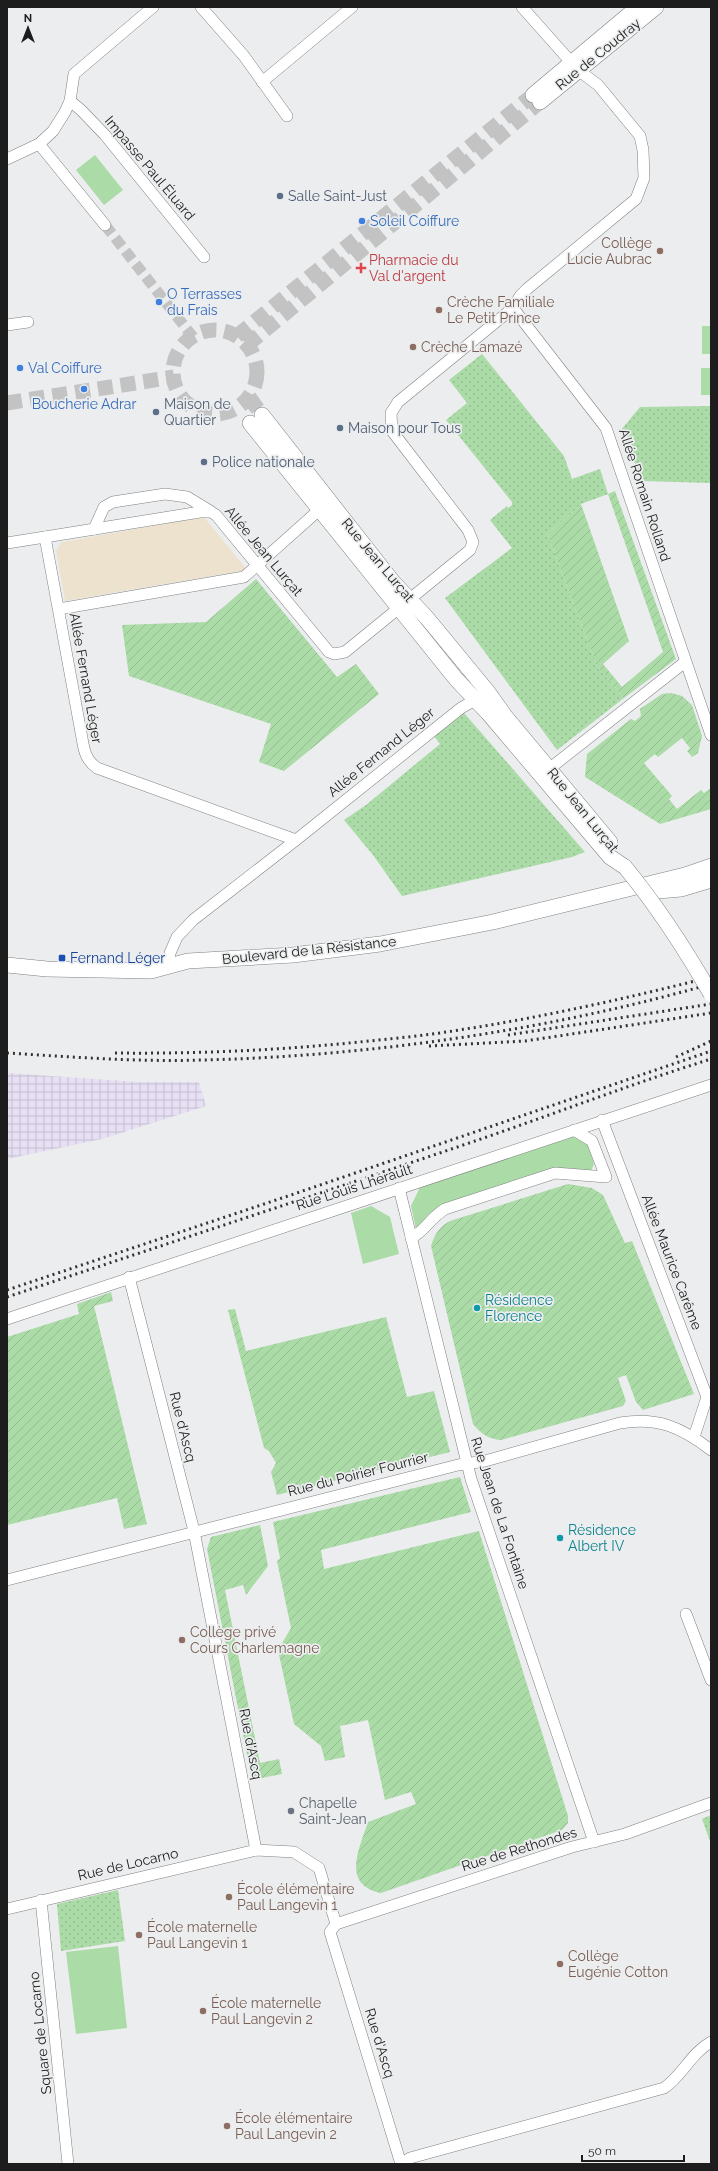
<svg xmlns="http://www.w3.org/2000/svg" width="718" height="2171" font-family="Raleway,sans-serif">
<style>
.commercial{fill:#ede2cd}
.industrial{fill:url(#industrial-grid)}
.grass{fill:#abdba7}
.park{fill:url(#park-dots)}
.garden{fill:url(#garden-furrows)}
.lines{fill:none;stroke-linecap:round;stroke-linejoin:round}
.street-tunnel{stroke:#c3c3c4;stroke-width:11;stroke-dasharray:11 5.5;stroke-linecap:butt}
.secondary-tunnel{stroke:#c3c3c4;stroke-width:15;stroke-dasharray:15 8;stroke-linecap:butt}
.street-casing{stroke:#808182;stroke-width:12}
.secondary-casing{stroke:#808182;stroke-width:16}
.street{stroke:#fff;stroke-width:11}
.secondary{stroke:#fff;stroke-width:15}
.rail{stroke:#333;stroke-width:3;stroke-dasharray:2 4;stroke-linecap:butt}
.secondary-bridge-casing{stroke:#808182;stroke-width:16;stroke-linecap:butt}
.secondary-bridge{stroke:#fff;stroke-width:15}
.service-dot{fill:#5c6f8a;stroke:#ecedee;stroke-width:1.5}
.shop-dot{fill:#3f7fe0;stroke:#ecedee;stroke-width:1.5}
.education-dot{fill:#8d6e63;stroke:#ecedee;stroke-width:1.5}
.health-dot{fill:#e0444e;stroke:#ecedee;stroke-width:1.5}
.transit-dot{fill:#1a4fb4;stroke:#ecedee;stroke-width:1.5}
.culture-dot{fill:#0f9aa8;stroke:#ecedee;stroke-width:1.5}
.worship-dot{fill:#6b7280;stroke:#ecedee;stroke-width:1.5}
.labels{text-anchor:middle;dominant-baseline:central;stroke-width:3.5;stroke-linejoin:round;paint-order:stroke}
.street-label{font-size:14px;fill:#1d1d1d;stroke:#ecedee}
.service-label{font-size:14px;fill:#4e5e75;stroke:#ecedee;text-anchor:start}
.shop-label{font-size:14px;fill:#366cbe;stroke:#ecedee;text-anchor:start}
.education-label{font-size:14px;fill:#785e54;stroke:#ecedee;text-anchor:start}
.health-label{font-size:14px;fill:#be3a42;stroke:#ecedee;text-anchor:start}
.transit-label{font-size:14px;fill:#164399;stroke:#ecedee;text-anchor:start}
.culture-label{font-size:14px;fill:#0d838f;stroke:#ecedee;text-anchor:start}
.worship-label{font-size:14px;fill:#5b616d;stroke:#ecedee;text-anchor:start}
</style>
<defs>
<pattern id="industrial-grid" width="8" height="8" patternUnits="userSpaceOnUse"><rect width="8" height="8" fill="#e7dff4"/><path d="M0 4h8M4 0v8" fill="none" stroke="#c6bfd1"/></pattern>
<pattern id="park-dots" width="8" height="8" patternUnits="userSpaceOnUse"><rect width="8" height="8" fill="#abdba7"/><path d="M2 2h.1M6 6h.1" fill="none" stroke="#93bc8f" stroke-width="1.8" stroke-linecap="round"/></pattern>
<pattern id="garden-furrows" width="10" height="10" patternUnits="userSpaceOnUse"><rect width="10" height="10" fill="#abdba7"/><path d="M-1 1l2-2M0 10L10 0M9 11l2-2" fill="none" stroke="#93bc8f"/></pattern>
</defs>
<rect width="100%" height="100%" fill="#ecedee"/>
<polygon class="commercial" points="204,517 247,570 65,601 56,550 62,542"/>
<polygon class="industrial" points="7,1073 139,1082 199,1082 206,1106 102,1139 7,1159"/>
<g class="grass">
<polygon points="95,155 123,190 104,205 76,170"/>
<rect x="702" y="326" width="9" height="28"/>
<rect x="701" y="368" width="10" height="27"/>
<polygon points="576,1134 587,1143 594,1164 591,1171 558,1169 439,1207 429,1214 416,1229 411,1206 420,1187"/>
<polygon points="371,1206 390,1217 399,1254 363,1264 351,1213"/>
<polygon points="118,1946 127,2028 76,2034 66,1952"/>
</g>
<g class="park">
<polygon points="482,354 564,456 572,479 600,469 608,494 581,504 561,523 547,533 597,666 624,698 557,750 445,598 512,548 490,520 507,506 508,508 512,505 512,502 446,420 467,403 449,380"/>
<polygon points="711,406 711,483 642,481 621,430 640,407"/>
<polygon points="464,713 585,852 572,857 402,896 373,855 344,820 366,805 440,744 434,736"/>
<polygon points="711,1815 711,1844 702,1819"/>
<polygon points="118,1890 125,1941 61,1951 57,1904"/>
</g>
<g class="garden">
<polygon points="615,491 676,659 624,698 597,666 547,533 561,523 581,504 629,641 603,664 622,687 663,652 608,494"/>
<polygon points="256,579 337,677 356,664 379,694 284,771 259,762 271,724 129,676 122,625 206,622"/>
<polygon points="671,693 682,696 692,705 702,736 698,753 692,757 687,751 690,748 682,738 658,757 655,754 644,763 672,796 669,799 677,809 701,790 704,793 711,788 711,809 660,824 585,777 587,754 631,719 635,721 641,716 640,709 662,694"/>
<path d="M568 1184 592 1188 603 1195 625 1243 632 1241 694 1394 643 1410 636 1402 626 1375 618 1378 626 1401 623 1406 501 1440C489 1439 481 1434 473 1424L431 1246C434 1235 440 1226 450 1221Z"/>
<polygon points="111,1292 113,1301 94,1306 147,1524 124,1529 117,1498 7,1525 7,1337 79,1314 77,1304"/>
<polygon points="235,1309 246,1351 386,1317 407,1397 434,1391 450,1452 277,1495 271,1472 276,1463 269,1451 264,1448 228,1310"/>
<path d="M460 1477 471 1512 321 1550 324 1569 479 1531 568 1816V1823L562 1830 381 1893C341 1885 359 1849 368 1822L416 1804 411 1792 385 1800 368 1720 340 1726 345 1757 325 1761 321 1746 294 1724 278 1650 291 1628 277 1561 280 1558 273 1522Z"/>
<polygon points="260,1525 268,1566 246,1595 243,1585 225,1590 260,1763 279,1759 282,1774 252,1780 207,1549 211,1537"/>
</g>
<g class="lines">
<polyline class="street-tunnel" points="105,225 193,337"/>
<g class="secondary-tunnel">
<circle cx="215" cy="372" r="42"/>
<polyline points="237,336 533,95"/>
<polyline points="247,345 540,102"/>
<polyline points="249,397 262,415"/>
<polyline points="7,403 174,377"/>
</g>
<defs>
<g id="street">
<polyline points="201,7 244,56 287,116"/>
<polyline points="262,82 352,7"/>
<polyline points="70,101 81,110 105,135 204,257"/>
<polyline points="39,144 105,225"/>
<polyline points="7,159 39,144 53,131 65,112 70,101 74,74 153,7"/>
<polyline points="513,308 606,428 711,735"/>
<polyline points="7,325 28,322"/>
<polyline points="94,529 104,507 113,502 165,494 187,497 210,511"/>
<polyline points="45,537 200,512 211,512 216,515 329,652 334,654 345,652 470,550 473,542 468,530 392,431 391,413 398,402 513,308 520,296 527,289 636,199 644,178 643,150 640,136 598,85 578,70 522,7"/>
<path d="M7 543 45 537 82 738C84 751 86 760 97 768L296 840"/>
<polyline points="59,609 244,577 319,510"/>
<polyline points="549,769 685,662"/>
<polyline points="168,966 170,953 177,937 193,920 296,840 461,708 482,696"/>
<polyline points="602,1120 707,1397 694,1437"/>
<polyline points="399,1188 471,1479 594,1842"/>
<path d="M411 1238C425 1231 429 1219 445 1209L555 1173 606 1177 592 1141 574 1130"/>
<polyline points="129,1277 194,1531 256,1850"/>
<polyline points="7,1319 711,1085"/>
<path d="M7 1580 458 1465 485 1461 620 1423C658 1417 681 1427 711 1450"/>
<polyline points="686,1614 711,1680"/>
<polyline points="41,1900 68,2164"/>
<polyline points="7,1909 256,1850 294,1852 319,1868 336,1924"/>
<polyline points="336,1924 572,1847 625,1834 711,1803"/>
<polyline points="336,1924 330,1932 401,2164"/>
<path d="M401 2164 410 2158 664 2088C683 2075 691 2053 711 2042"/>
</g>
<g id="secondary">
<polyline points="533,95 638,7"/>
<polyline points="540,102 656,7"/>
<polyline points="262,415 393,582 427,618 488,692 505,716 610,842"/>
<polyline points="250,423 456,679 488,713 610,857 625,867"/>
<polyline points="646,892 681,889 711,880"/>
<polyline points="7,965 47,969 151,971 188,961 293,955 380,944 493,922 685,875 711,866"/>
</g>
</defs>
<use href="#street" class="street-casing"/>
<use href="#secondary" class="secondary-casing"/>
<use href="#street" class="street"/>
<use href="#secondary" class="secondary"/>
<g class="rail">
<polyline points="508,1035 711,1004"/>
<polyline points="429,1046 525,1041 711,1013"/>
<path d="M7 1053C72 1057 138 1062 203 1060 371 1056 550 1030 711 984"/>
<path d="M115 1053C200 1054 284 1050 369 1041 399 1038 429 1035 459 1030 544 1017 628 998 711 977"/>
<polyline points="676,1057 711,1041"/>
<polyline points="7,1290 291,1195 711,1051"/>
<path d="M7 1297C163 1245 319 1194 475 1141 554 1114 631 1084 711 1059"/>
</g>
<defs>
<path id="secondary-bridge" d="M625 867C658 907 685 949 711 994"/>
</defs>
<use href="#secondary-bridge" class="secondary-bridge-casing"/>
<use href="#secondary-bridge" class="secondary-bridge"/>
</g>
<g class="service-dot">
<circle cx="280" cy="196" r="4"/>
<circle cx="156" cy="412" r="4"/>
<circle cx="340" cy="428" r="4"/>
<circle cx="204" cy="462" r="4"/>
</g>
<g class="shop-dot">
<circle cx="362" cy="221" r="4"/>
<circle cx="159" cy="302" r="4"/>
<circle cx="20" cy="368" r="4"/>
<circle cx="84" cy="389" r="4"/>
</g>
<g class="education-dot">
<circle cx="660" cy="251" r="4"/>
<circle cx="439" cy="310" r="4"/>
<circle cx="413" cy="347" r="4"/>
<circle cx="182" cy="1640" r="4"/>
<circle cx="229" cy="1897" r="4"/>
<circle cx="139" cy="1935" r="4"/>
<circle cx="560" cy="1964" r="4"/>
<circle cx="203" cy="2011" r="4"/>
<circle cx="227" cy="2126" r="4"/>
</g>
<path class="health-dot" d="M359 262h4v4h4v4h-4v4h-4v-4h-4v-4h4z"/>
<rect class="transit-dot" x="58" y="954" width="8" height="8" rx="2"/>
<g class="culture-dot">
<circle cx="477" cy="1308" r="4"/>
<circle cx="560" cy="1538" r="4"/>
</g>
<circle class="worship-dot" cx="291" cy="1811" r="4"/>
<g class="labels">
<g class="street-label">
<text transform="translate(598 54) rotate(-39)">Rue de Coudray</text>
<text transform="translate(150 168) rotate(50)">Impasse Paul Éluard</text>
<text transform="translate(645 495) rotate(72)">Allée Romain Rolland</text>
<text transform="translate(264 551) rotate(50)">Allée Jean Lurçat</text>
<text transform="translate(378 560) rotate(50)">Rue Jean Lurçat</text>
<text transform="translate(86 678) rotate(80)">Allée Fernand Léger</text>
<text transform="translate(381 752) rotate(-39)">Allée Fernand Léger</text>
<text transform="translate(583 810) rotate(51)">Rue Jean Lurçat</text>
<text transform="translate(309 950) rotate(-6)">Boulevard de la Résistance</text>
<text transform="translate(354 1187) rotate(-18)">Rue Louis Lhérault</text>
<text transform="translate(672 1262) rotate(69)">Allée Maurice Carême</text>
<text transform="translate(183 1427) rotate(76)">Rue d'Ascq</text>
<text transform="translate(358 1474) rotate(-14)">Rue du Poirier Fourrier</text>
<text transform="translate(500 1513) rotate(72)">Rue Jean de La Fontaine</text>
<text transform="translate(251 1744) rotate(79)">Rue d'Ascq</text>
<text transform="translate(519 1849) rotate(-17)">Rue de Rethondes</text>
<text transform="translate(128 1864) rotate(-13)">Rue de Locarno</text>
<text transform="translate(40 2033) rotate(-96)">Square de Locarno</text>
<text transform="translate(380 2043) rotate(73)">Rue d'Ascq</text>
</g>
<g class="service-label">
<text x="288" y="196">Salle Saint-Just</text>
<text x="164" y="404">Maison de<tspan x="164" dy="16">Quartier</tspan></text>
<text x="348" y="428">Maison pour Tous</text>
<text x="212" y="462">Police nationale</text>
</g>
<g class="shop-label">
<text x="370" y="221">Soleil Coiffure</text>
<text x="167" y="294">O Terrasses<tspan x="167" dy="16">du Frais</tspan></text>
<text x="28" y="368">Val Coiffure</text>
<text x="84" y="404" text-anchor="middle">Boucherie Adrar</text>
</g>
<g class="education-label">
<text x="652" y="243" text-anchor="end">Collège<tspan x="652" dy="16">Lucie Aubrac</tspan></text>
<text x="447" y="302">Crèche Familiale<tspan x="447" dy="16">Le Petit Prince</tspan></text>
<text x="421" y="347">Crèche Lamazé</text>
<text x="190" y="1632">Collège privé<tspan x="190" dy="16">Cours Charlemagne</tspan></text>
<text x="237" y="1889">École élémentaire<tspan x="237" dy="16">Paul Langevin 1</tspan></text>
<text x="147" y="1927">École maternelle<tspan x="147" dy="16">Paul Langevin 1</tspan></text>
<text x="568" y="1956">Collège<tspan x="568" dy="16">Eugénie Cotton</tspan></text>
<text x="211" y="2003">École maternelle<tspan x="211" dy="16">Paul Langevin 2</tspan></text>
<text x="235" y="2118">École élémentaire<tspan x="235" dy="16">Paul Langevin 2</tspan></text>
</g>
<g class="health-label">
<text x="369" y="260">Pharmacie du<tspan x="369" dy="16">Val d'argent</tspan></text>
</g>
<g class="transit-label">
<text x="70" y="958">Fernand Léger</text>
</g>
<g class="culture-label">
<text x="485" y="1300">Résidence<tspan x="485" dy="16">Florence</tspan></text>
<text x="568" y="1530">Résidence<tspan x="568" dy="16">Albert IV</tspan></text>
</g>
<g class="worship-label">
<text x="299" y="1803">Chapelle<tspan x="299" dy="16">Saint-Jean</tspan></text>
</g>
</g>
<rect width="718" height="2171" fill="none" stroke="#1d1d1d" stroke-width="16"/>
<g transform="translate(28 28)" stroke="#ecedee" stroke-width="3" paint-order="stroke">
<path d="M0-3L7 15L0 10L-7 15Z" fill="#1d1d1d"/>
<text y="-6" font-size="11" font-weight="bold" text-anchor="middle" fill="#1d1d1d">N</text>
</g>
<path d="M582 2155v6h102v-6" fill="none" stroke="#1d1d1d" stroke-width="2"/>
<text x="588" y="2155" font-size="12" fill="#1d1d1d" stroke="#ecedee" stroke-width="3" paint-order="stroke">50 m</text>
</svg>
